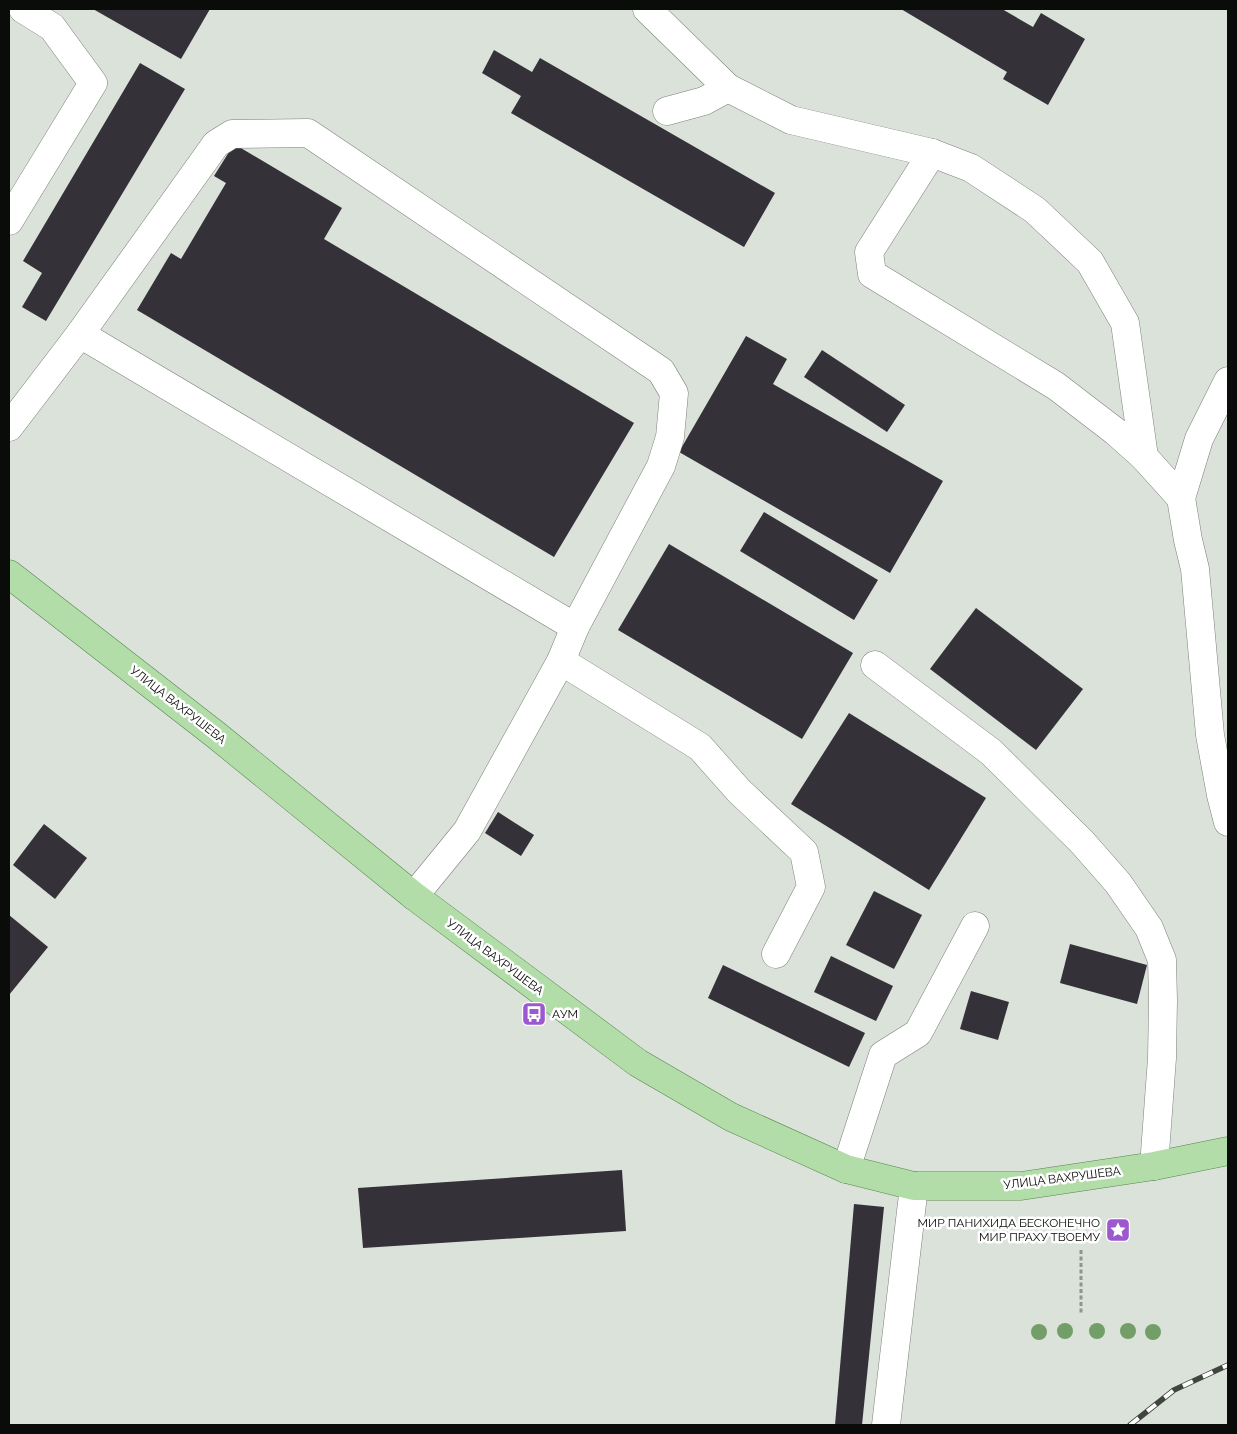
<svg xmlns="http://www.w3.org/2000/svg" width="1237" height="1434" font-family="Raleway,sans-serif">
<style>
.building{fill:#343138}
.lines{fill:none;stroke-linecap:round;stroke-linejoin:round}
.minor-casing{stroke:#7b817a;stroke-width:29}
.major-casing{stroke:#56864c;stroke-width:29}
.path{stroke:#8f958e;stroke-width:3;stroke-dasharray:4 2.5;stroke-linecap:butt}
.minor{stroke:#fff;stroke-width:28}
.major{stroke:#b2dda9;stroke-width:28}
.rail-casing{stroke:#414540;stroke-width:5.5}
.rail{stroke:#fff;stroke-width:4;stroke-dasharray:11;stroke-linecap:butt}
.tree{fill:#739e68}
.labels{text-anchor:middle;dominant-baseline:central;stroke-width:5;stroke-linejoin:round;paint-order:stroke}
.street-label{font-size:12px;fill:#0a0c09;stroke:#fff}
.poi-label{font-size:12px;fill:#0a0c09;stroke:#fff;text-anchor:start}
</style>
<rect width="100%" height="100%" fill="#dbe2da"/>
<g class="building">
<polygon points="93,9 210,9 181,59"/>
<polygon points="901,9 1002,9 1033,27 1041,13 1085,39 1048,105 1003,79 1007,72"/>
<polygon points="494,50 532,72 540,58 775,193 744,247 511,113 521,96 482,73"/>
<polygon points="140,63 185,89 46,321 22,307 42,273 23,261"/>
<polygon points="234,144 342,208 324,239 634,423 554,557 137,310 171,253 181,259 226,183 214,176"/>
<polygon points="746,336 787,359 773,384 943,481 890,573 679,452"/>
<polygon points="822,350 905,405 887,432 804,377"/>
<polygon points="764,512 878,580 854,620 740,551"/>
<polygon points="669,544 853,653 802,739 618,630"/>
<polygon points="976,608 1083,689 1036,750 930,669"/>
<polygon points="849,713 986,798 929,890 791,804"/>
<polygon points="498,812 534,835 521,856 485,833"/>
<polygon points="44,824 87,858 55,899 13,865"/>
<polygon points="874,891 922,915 894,969 846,945"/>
<polygon points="9,915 48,947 9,995"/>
<polygon points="1070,944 1147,965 1137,1004 1060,983"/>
<polygon points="831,956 893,986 876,1021 814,992"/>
<polygon points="723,965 865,1033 849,1067 708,998"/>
<polygon points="971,991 1009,1002 998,1040 960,1029"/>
<polygon points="622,1170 626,1231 363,1248 358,1188"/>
<polygon points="854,1204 884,1207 862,1425 835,1425"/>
</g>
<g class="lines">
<defs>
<g id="minor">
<polyline points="647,9 728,88"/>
<polyline points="667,111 704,101 728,88 791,120 932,153 971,168 1035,210 1090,262 1125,323 1144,457 1181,498 1188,540 1195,569 1210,735 1221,795 1228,822"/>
<polyline points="932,153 869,252 872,274 1056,386 1116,432 1144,457"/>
<polyline points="9,221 93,83 52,27 23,9"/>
<polyline points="80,334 216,144 232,134 308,133 661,371 674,393 670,437 661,466 575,627 561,661 467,831 414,896"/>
<polyline points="9,427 80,334 575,627"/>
<polyline points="1181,498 1199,439 1228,381"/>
<polyline points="561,661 700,747 739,791 804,852 811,887 776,954"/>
<polyline points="875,665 991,752 1082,842 1118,883 1149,928 1162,960 1163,1000 1162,1058 1154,1166"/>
<polyline points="846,1169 883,1055 918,1033 975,926"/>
<polyline points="886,1425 914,1186"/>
</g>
<polyline id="major" points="9,574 216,735 414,896 638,1063 731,1117 846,1169 914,1186 1021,1186 1154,1166 1228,1151"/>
</defs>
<use href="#minor" class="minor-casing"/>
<use href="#major" class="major-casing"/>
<polyline class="path" points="1081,1250 1081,1314"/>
<use href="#minor" class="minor"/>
<use href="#major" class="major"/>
<defs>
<polyline id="rail" points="1130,1425 1174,1390 1228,1365"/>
</defs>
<use href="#rail" class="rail-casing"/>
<use href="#rail" class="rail"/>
</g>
<g class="tree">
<circle cx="1065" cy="1331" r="8"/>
<circle cx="1097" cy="1331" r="8"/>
<circle cx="1128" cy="1331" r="8"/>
<circle cx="1039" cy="1332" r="8"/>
<circle cx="1153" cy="1332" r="8"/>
</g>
<defs>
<symbol id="bus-square" viewBox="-11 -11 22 22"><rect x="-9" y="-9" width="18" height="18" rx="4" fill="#9c59cf" stroke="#fff"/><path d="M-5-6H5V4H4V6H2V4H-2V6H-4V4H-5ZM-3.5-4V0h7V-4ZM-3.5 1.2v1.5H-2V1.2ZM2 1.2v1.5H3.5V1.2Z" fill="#fff"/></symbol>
<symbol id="sight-square" viewBox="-11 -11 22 22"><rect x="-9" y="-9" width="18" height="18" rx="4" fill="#9c59cf" stroke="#fff"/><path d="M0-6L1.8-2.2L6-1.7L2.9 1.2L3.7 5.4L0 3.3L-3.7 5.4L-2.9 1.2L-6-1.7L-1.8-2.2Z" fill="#fff"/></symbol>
</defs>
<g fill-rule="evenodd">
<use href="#bus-square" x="520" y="1000" width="28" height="28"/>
<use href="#sight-square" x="1104" y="1216" width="28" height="28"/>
</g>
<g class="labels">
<g class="street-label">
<text transform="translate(178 705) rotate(38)">УЛИЦА ВАХРУШЕВА</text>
<text transform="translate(495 957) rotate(37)">УЛИЦА ВАХРУШЕВА</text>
<text transform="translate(1062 1178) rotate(-7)">УЛИЦА ВАХРУШЕВА</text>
</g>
<g class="poi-label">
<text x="552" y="1014">АУМ</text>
<text x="1100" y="1223" text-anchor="end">МИР ПАНИХИДА БЕСКОНЕЧНО<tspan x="1100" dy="14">МИР ПРАХУ ТВОЕМУ</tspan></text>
</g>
</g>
<rect width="1237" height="1434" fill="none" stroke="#0a0c09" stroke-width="20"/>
</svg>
